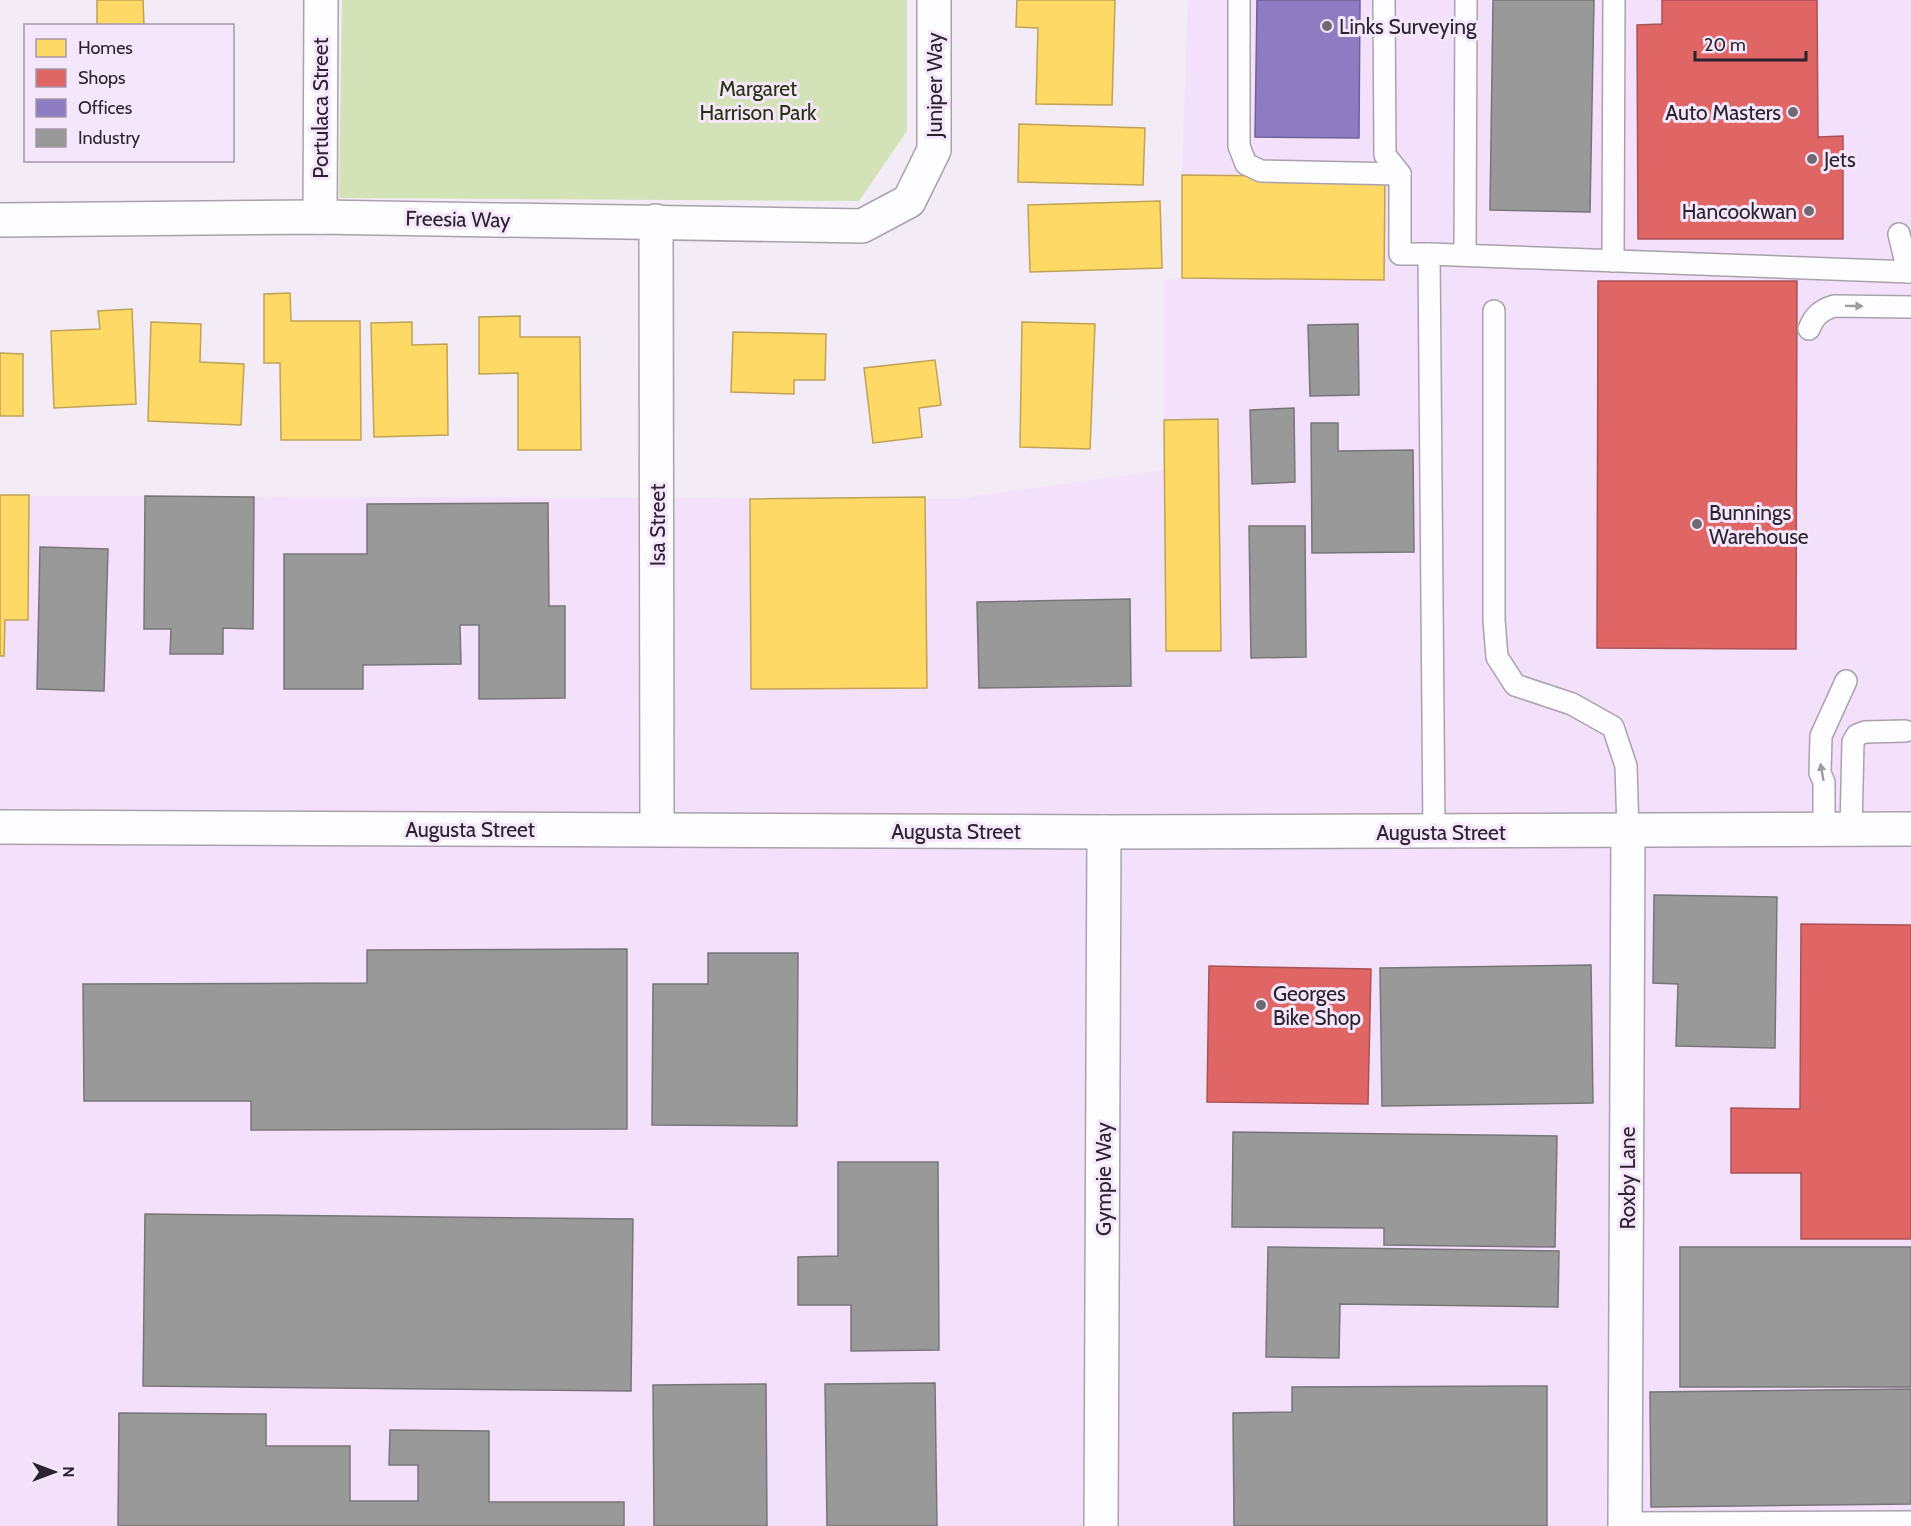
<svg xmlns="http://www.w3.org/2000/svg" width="1911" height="1526" font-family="Cabin,sans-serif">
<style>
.built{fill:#f3e0fa}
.green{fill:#d3e3b7}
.homes{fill:#ffd966;stroke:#bfa255;stroke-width:1.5}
.shops{fill:#e06666;stroke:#a95255;stroke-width:1.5}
.offices{fill:#8e7cc3;stroke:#706196;stroke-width:1.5}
.industry{fill:#999;stroke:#787579;stroke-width:1.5}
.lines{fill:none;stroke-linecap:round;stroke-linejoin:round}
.lane-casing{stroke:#a9a2ac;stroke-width:24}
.street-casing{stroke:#a9a2ac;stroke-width:36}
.secondary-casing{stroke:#a9a2ac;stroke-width:36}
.lane{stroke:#fdfcfe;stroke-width:21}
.street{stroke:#fdfcfe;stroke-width:33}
.secondary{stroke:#fdfcfe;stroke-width:33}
.oneway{fill:#9e9aa0}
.poi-dot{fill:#706873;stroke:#f5e7fb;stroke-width:2}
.labels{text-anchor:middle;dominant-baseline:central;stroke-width:6;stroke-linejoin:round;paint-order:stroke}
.poi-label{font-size:21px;fill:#2a222d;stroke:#f5e7fb;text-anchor:start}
.street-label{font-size:21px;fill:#2a222d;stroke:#f5e7fb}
.park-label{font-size:21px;fill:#25320c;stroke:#f5e7fb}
</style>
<rect width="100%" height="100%" fill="#f3ebf6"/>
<polygon class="built" points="1188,0 1911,0 1911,1526 0,1526 0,496 955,499 1164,470 1164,280 1182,277 1182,175"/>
<polygon class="green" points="342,0 907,0 907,131 859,201 339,198"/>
<g class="homes">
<polygon points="97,0 143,0 144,26 97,26"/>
<polygon points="1017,0 1115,0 1112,105 1036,104 1038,28 1016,27"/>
<polygon points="1019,124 1145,128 1143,185 1018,182"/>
<polygon points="1182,175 1385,177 1384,280 1182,278"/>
<polygon points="1160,201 1162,268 1030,272 1028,205"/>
<polygon points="290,293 291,321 360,321 361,440 281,440 280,363 264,363 264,294"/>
<polygon points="132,309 136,404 54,408 51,331 100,329 98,311"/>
<polygon points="520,316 520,337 580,337 581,450 518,450 518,373 479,374 479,317"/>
<polygon points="151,322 201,324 200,362 244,364 241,425 148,421"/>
<polygon points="412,322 412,345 447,344 448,435 374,437 371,323"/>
<polygon points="1022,322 1095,324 1090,449 1020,447"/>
<polygon points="733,332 826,334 825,380 794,380 794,394 731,392"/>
<polygon points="0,353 23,354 23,416 0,416"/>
<polygon points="935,360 941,405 919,408 922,437 873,443 864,368"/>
<polygon points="1218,419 1221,651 1166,651 1164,420"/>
<polygon points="0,495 29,495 28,620 5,620 4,656 0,656"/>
<polygon points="925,497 927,688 751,689 750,499"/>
</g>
<g class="shops">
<polygon points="1662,0 1817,0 1818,137 1843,136 1843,239 1638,239 1637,25 1662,24"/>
<polygon points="1598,281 1797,281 1796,649 1597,648"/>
<polygon points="1801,924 1911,925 1911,1239 1801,1239 1801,1173 1731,1173 1731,1108 1800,1109"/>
<polygon points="1209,966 1371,969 1368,1104 1207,1102"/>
</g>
<polygon class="offices" points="1257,0 1360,0 1359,138 1255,137"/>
<g class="industry">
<polygon points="1493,0 1594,0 1590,212 1490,210"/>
<polygon points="1358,324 1359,395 1310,396 1308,325"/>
<polygon points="1294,408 1295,482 1252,484 1250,410"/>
<polygon points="1311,423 1338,423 1338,451 1413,450 1414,552 1312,553"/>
<polygon points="145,496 254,497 253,629 223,628 223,654 170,654 171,629 144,629"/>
<polygon points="548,503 549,606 565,606 565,698 479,699 479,625 460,625 461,664 363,665 363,689 284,689 284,554 367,554 367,504"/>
<polygon points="1249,526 1305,526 1306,657 1251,658"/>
<polygon points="40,547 108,549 104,691 37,689"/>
<polygon points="1130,599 1131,686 979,688 977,602"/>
<polygon points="1654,895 1777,897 1775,1048 1676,1046 1678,984 1653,983"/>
<polygon points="627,949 627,1129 251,1130 251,1101 84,1101 83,984 367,983 367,950"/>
<polygon points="708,953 798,953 797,1126 652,1125 653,984 708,984"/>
<polygon points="1591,965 1593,1103 1382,1106 1380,968"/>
<polygon points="1233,1132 1557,1136 1555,1247 1384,1245 1384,1228 1232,1227"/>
<polygon points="838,1162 938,1162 939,1350 851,1351 851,1305 798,1305 798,1257 838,1256"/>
<polygon points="145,1214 633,1219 631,1391 143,1386"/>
<polygon points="1268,1247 1559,1251 1558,1307 1340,1304 1339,1358 1266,1357"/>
<rect x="1680" y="1247" width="231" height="140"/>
<polygon points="935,1383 937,1526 827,1526 825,1384"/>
<polygon points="766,1384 767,1526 654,1526 653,1385"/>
<polygon points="1547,1386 1547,1526 1234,1526 1233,1413 1292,1412 1292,1387"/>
<polygon points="1911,1389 1911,1504 1651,1507 1650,1392"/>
<polygon points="119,1413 266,1414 266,1446 350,1446 350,1501 418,1501 418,1465 389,1465 390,1430 489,1431 489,1502 624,1502 624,1526 118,1526"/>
</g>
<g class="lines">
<defs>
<g id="lane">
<polyline points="1239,0 1239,146 1246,164 1261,171 1400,174"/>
<polyline points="1384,0 1385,155 1400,174 1400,254 1429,254"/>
<polyline points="1899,234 1908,272"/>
<polyline points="1465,255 1466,0"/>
<polyline points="1613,261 1614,0"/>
<polyline points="1494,311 1494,620 1497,657 1515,685 1572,704 1613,727 1626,766 1628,831"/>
<path d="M1809 329C1814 316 1821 310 1834 306L1911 307"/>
<polyline points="1824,830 1824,782 1820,773 1821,736 1846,681"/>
<polyline points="1851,830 1853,742 1857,735 1865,732 1905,731"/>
<polyline points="1434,832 1429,254 1911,272"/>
<polyline points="1625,1523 1911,1522"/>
</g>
<g id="street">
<polyline points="320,217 321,0"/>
<polyline points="0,220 320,217 862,226 909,201 934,150 934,0"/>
<polyline points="656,221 657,829"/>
<polyline points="1101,1526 1104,832"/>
<polyline points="1625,1526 1628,831"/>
</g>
<polyline id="secondary" points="0,827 1104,832 1911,829"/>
</defs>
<use href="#lane" class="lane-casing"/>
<use href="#street" class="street-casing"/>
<use href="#secondary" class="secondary-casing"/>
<use href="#lane" class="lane"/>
<use href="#street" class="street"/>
<use href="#secondary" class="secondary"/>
</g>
<defs><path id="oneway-solid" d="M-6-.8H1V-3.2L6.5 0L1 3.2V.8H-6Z" transform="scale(1.5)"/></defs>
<g class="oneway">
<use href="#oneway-solid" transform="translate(1854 306) rotate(1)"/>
<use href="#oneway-solid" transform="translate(1822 772) rotate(-100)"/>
</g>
<g class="poi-dot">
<circle cx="1327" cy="26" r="6"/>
<circle cx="1793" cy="112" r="6"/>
<circle cx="1812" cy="159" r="6"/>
<circle cx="1809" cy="211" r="6"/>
<circle cx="1697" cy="524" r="6"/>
<circle cx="1261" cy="1005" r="6"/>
</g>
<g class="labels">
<g class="poi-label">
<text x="1339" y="26">Links Surveying</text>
<text x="1781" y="112" text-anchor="end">Auto Masters</text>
<text x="1824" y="159">Jets</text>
<text x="1797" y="211" text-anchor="end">Hancookwan</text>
<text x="1709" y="512">Bunnings<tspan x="1709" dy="24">Warehouse</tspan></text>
<text x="1273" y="993">Georges<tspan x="1273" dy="24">Bike Shop</tspan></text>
</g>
<g class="street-label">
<text transform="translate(934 85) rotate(-90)">Juniper Way</text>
<text transform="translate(320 108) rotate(-90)">Portulaca Street</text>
<text transform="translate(458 219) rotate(1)">Freesia Way</text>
<text transform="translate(657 525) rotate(-90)">Isa Street</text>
<text x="470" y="829">Augusta Street</text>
<text x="956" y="831">Augusta Street</text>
<text x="1441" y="832">Augusta Street</text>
<text transform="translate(1627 1178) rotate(-90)">Roxby Lane</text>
<text transform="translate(1103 1179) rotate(-90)">Gympie Way</text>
</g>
<g class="park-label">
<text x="758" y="88">Margaret<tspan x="758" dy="24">Harrison Park</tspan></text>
</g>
</g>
<rect x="24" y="24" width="210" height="138" fill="#f5e7fb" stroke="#a498a9" stroke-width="1.5"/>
<rect x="36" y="39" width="30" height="18" fill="#ffd966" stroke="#a498a9" stroke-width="1.5"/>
<text x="78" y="54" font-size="18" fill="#2a222d">Homes</text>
<rect x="36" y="69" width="30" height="18" fill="#e06666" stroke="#a498a9" stroke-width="1.5"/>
<text x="78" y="84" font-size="18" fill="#2a222d">Shops</text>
<rect x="36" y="99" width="30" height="18" fill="#8e7cc3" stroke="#a498a9" stroke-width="1.5"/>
<text x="78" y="114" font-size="18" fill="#2a222d">Offices</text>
<rect x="36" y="129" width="30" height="18" fill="#999999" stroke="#a498a9" stroke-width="1.5"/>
<text x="78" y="144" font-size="18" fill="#2a222d">Industry</text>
<g transform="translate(54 1472) rotate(90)" stroke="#f5e7fb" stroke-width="4.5" paint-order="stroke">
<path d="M0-4.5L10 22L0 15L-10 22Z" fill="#2a222d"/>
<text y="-9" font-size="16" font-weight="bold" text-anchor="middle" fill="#2a222d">N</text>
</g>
<path d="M1695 51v9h111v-9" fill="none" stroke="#2a222d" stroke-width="3"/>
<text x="1704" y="51" font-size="18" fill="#2a222d" stroke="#f5e7fb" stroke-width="4.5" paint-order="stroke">20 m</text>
</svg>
